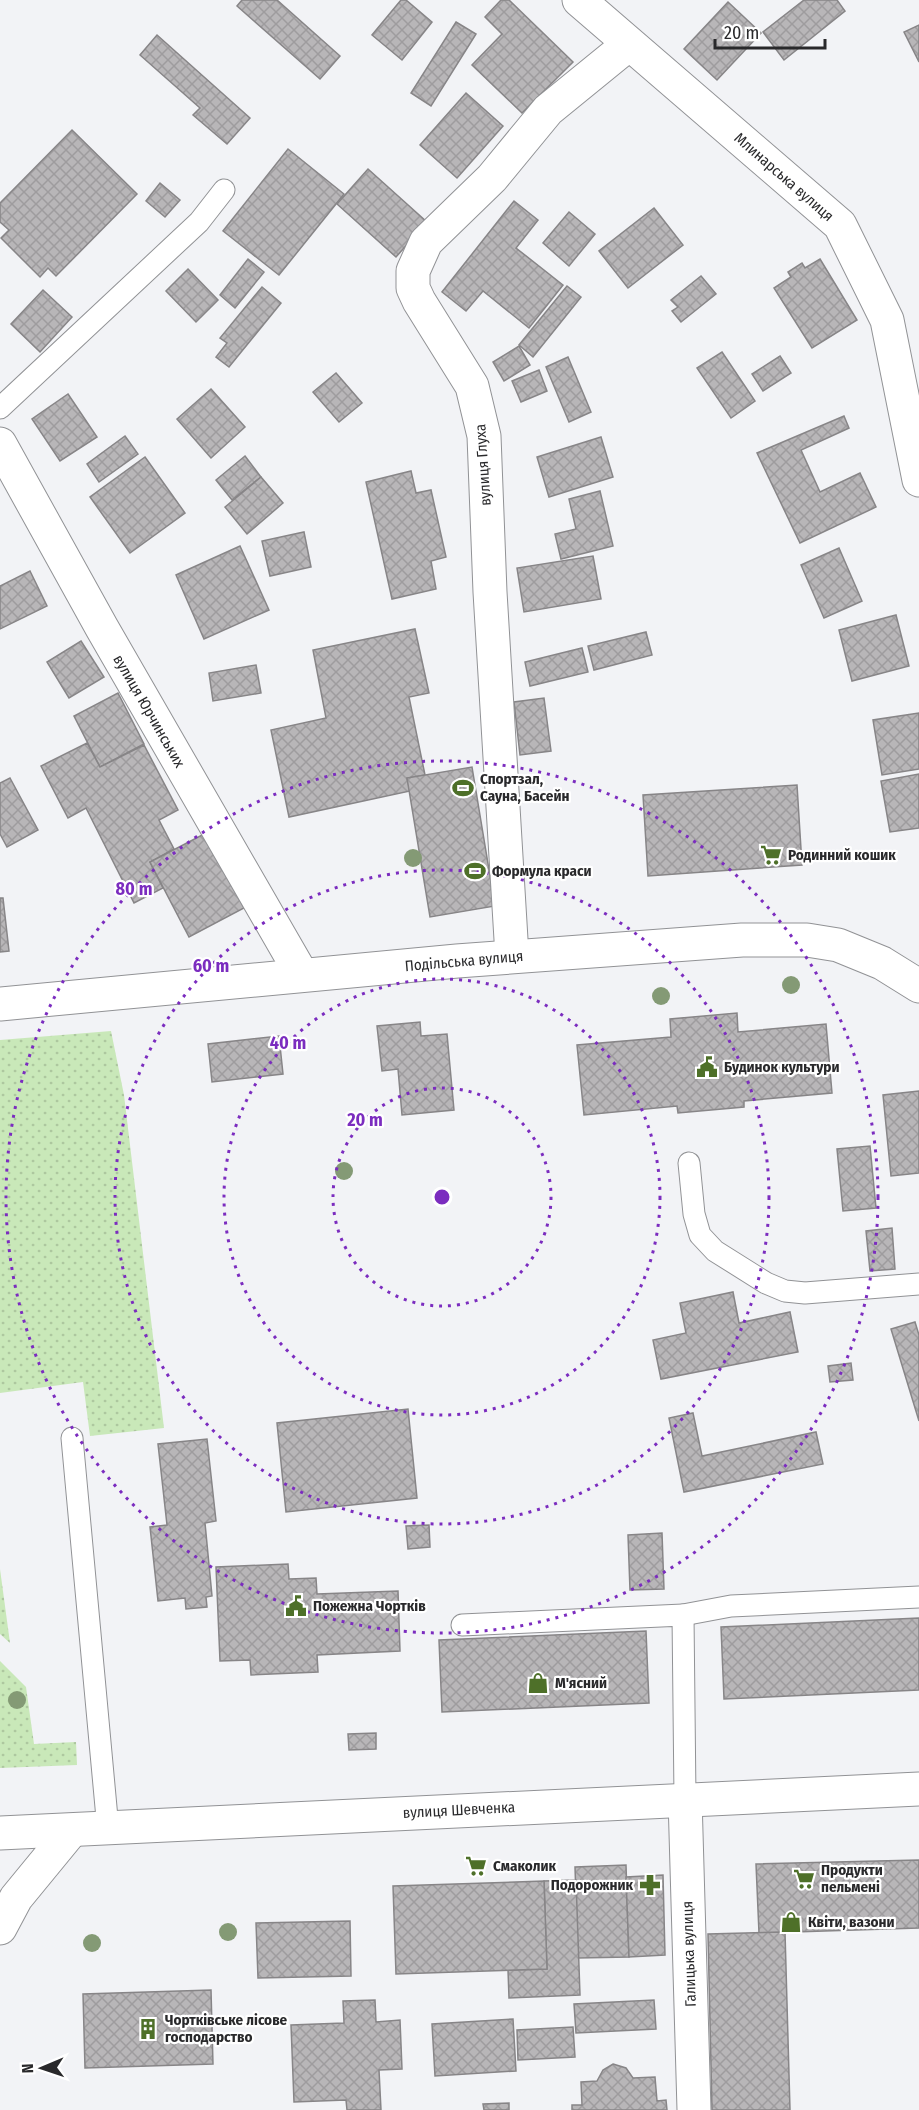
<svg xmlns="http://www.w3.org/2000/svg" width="919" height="2110" font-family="'Fira Sans Condensed',sans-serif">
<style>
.grass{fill:url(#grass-dots)}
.building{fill:url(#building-cross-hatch);stroke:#878587;stroke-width:1.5}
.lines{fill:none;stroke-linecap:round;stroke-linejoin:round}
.lane-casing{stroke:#919295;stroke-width:23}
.street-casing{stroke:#919295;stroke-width:35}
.secondary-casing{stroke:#919295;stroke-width:35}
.lane{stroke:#fff;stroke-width:21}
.street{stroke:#fff;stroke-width:33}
.secondary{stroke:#fff;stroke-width:33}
.tree{fill:#849a75}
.ring{fill:none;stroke:#7b2cbf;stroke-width:3;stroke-dasharray:3 6}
.labels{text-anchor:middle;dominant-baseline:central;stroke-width:4.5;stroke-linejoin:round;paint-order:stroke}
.street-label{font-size:15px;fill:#29292b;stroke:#fff}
.poi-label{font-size:15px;font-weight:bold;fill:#29292b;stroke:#fff;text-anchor:start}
.centre{fill:#7b2cbf;stroke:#fff;stroke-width:3}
.ring-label{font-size:18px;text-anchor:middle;font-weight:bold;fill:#7b2cbf;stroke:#fff;stroke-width:4.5;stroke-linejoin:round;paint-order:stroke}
</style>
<defs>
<pattern id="grass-dots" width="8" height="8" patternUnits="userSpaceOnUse" patternTransform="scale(1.5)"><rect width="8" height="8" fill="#c9e8b9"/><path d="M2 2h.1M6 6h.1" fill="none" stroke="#adc79f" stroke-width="1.8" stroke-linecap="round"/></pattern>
<pattern id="building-cross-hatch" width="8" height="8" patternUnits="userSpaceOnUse" patternTransform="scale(1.5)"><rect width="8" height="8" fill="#b8b6b8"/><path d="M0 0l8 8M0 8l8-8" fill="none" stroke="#9e9c9e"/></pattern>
</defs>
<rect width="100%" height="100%" fill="#f2f3f6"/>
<g class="grass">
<polygon points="111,1031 124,1095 164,1428 90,1436 83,1382 0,1393 0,1040"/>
<polygon points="0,1569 10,1643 0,1634"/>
<polygon points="0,1661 26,1687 34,1744 76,1742 77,1765 0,1768"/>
</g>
<g class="building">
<polygon points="242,0 277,0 340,56 320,79 237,6"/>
<polygon points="401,0 406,0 432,22 402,60 372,35"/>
<polygon points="501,0 509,0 573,62 522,113 472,65 502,34 485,17"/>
<polygon points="804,0 837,0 845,11 784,60 763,32"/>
<polygon points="728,2 761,33 717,80 684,49"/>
<polygon points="456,22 476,34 431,106 411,93"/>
<polygon points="919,25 919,62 904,32"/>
<polygon points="157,35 250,118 227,144 193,115 200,108 140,55"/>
<polygon points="466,93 503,126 457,178 420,145"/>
<polygon points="72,130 137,194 56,276 48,268 40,277 1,238 9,230 0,222 0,203"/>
<polygon points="288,149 344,194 279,275 223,231"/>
<polygon points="368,169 427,222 396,257 337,204"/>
<polygon points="160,183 180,200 165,217 146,201"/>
<polygon points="514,201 538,220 516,248 563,285 529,328 483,291 466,311 442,292"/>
<polygon points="654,208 683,245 628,288 599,251"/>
<polygon points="569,212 595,234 569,266 543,243"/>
<polygon points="248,259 264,272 235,308 220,295"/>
<polygon points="820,259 857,320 812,348 774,288 791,277 788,272 802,263 805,268"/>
<polygon points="188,269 218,300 196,322 166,291"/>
<polygon points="701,276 716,294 681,322 672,311 678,307 671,300"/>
<polygon points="567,286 581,297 533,357 519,345"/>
<polygon points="262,287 281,303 229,367 216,357 227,343 220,338"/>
<polygon points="43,290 72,317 40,352 11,324"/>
<polygon points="519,346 530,365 504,381 493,362"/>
<polygon points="722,352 755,401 731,418 697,368"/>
<polygon points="780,356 791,373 763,391 752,374"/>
<polygon points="568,357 591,412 569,422 546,367"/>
<polygon points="539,370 547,391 521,402 512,381"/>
<polygon points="336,373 362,403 339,422 313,392"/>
<polygon points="211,389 245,427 211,458 177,419"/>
<polygon points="68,394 97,437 60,461 32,419"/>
<polygon points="844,416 849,428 801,450 820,492 860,473 876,507 800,543 757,453"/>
<polygon points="125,436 138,454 99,482 87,464"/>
<polygon points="601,437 613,477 549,497 537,457"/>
<polygon points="245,456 261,477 232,500 216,480"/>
<polygon points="145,457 185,513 130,553 90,497"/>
<polygon points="411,471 416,493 431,490 446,557 431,561 436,589 392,599 366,482"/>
<polygon points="261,477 283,503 247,534 225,507"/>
<polygon points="600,491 613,546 561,559 555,534 576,529 569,499"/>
<polygon points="304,532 311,567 270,576 262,541"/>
<polygon points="240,546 269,610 204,639 176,575"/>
<polygon points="839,548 862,601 824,618 801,565"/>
<polygon points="593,556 601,599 524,612 517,568"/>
<polygon points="30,571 47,606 0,629 0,586"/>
<polygon points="896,615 909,666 852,681 839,630"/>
<polygon points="415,629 429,693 409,697 425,775 407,778 410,791 289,817 271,730 326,718 313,650"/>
<polygon points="646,632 652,655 594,670 588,646"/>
<polygon points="81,641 104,677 69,698 47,662"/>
<polygon points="582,648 588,672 530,686 525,662"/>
<polygon points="256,665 261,693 213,701 209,673"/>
<polygon points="118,693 144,744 100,767 74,716"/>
<polygon points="544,698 551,751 520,755 514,702"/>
<polygon points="919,713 919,769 882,775 873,720"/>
<polygon points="87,743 100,767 144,745 178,810 159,820 174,849 150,862 163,888 134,903 86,808 68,818 41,766"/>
<polygon points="472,767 495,906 430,917 407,778"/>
<polygon points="919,774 919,828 890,832 881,781"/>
<polygon points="10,778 38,830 7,847 0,834 0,783"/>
<polygon points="797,785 802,865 648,876 643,795"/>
<polygon points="206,833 244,908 189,937 150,862"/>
<polygon points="0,898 3,898 9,951 0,952"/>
<polygon points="737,1013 738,1032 826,1024 832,1093 744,1101 744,1107 678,1113 677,1106 584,1115 577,1045 671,1037 670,1019"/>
<polygon points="420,1022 421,1036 447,1034 454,1110 402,1115 398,1069 382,1071 377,1026"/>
<polygon points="279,1036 283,1074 212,1082 208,1044"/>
<polygon points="919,1091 919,1173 891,1176 883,1095"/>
<polygon points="870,1146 876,1208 843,1211 837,1149"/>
<polygon points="892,1228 895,1269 870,1271 866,1231"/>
<polygon points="733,1292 739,1323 790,1312 798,1352 661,1379 653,1340 686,1333 680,1303"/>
<polygon points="915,1322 919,1335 919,1421 891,1329"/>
<polygon points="851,1363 853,1380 830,1382 828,1366"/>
<polygon points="408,1409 417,1498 286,1512 277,1423"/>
<polygon points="693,1413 702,1456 816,1432 823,1464 684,1492 669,1418"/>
<polygon points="207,1439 216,1521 205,1523 212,1596 206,1597 207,1607 186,1609 185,1598 158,1601 150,1527 167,1525 158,1444"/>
<polygon points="429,1525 430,1547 408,1549 406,1526"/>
<polygon points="662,1533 664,1589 630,1590 628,1535"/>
<polygon points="288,1564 289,1579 316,1578 317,1594 398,1591 400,1651 317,1655 318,1672 251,1675 250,1660 220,1661 216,1567"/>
<polygon points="919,1618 919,1690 724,1699 721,1627"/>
<polygon points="646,1631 649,1703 442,1712 439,1640"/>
<polygon points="376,1733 376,1749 349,1750 348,1734"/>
<polygon points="919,1860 919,1928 759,1933 756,1864"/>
<polygon points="626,1865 629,1957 578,1958 575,1867"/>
<polygon points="663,1875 665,1955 629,1957 626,1877"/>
<polygon points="576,1880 580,1995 509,1998 508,1970 547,1969 544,1881"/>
<polygon points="544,1881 547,1969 396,1974 393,1886"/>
<polygon points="350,1921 351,1976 258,1978 256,1923"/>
<polygon points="785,1932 790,2110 712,2110 708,1934"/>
<polygon points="211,1990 213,2064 85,2068 83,1994"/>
<polygon points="375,2000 376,2022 400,2020 402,2069 379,2070 381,2110 347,2110 346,2100 294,2102 291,2025 344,2023 343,2001"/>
<polygon points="654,2000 656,2029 576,2033 574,2004"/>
<polygon points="513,2019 516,2071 435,2076 432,2024"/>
<polygon points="573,2027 575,2057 518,2060 517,2030"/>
<polygon points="613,2064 626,2068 633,2078 655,2077 657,2101 666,2100 667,2110 572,2110 572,2105 582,2105 581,2082 597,2081 603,2070"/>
<polygon points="509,2103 509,2110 484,2110 483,2104"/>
</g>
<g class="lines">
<defs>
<g id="lane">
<polyline points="0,408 199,222 224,190"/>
<polyline points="689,1163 694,1214 700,1235 715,1251 766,1283 785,1291 805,1293 919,1284"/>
<polyline points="72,1438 108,1829"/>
<polyline points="683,1615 731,1606 919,1597"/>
<polyline points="462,1625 683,1615 685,1798"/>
</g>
<g id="street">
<polyline points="0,444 102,628 302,975"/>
<polyline points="512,956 490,592 484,436 472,386 419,301 413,288 413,271 426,242 492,178 548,110 629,44"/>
<polyline points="685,1798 694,2110"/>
</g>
<g id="secondary">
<polyline points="579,0 840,225 887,320 919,480"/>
<polyline points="0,1004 457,961 742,940 807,940 838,945 882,963 919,986"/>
<polyline points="0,1833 919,1789"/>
<polyline points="0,1928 16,1898 71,1831"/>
</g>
</defs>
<use href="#lane" class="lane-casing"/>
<use href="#street" class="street-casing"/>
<use href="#secondary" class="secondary-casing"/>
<use href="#lane" class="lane"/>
<use href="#street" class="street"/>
<use href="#secondary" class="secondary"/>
</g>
<g class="tree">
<circle cx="413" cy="858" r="9"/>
<circle cx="791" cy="985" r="9"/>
<circle cx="661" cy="996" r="9"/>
<circle cx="344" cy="1171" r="9"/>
<circle cx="17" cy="1700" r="9"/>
<circle cx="228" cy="1932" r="9"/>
<circle cx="92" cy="1943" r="9"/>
</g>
<g class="ring">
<circle cx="442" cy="1197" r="109"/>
<circle cx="442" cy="1197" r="218"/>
<circle cx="442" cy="1197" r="327"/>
<circle cx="442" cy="1197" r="436"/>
</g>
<defs>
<symbol id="stadium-bare" viewBox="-9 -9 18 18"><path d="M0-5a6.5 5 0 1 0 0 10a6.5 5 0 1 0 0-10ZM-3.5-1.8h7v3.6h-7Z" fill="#4e7029" stroke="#fff" stroke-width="2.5" paint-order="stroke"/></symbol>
<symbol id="supermarket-bare" viewBox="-9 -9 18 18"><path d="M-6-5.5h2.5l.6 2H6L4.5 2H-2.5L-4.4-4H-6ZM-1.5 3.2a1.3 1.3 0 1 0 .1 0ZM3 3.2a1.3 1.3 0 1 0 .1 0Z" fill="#4e7029" stroke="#fff" stroke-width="2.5" paint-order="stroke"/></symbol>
<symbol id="civic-bare" viewBox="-9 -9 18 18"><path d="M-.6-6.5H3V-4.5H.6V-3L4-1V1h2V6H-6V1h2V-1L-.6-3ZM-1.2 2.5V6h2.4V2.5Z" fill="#4e7029" stroke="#fff" stroke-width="2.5" paint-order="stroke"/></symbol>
<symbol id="shop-bare" viewBox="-9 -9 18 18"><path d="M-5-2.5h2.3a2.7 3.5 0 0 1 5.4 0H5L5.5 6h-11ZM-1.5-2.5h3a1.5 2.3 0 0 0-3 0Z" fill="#4e7029" stroke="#fff" stroke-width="2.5" paint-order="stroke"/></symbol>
<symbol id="pharmacy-bare" viewBox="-9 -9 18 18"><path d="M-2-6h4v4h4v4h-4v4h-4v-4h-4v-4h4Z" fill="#4e7029" stroke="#fff" stroke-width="2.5" paint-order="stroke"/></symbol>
<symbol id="building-bare" viewBox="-9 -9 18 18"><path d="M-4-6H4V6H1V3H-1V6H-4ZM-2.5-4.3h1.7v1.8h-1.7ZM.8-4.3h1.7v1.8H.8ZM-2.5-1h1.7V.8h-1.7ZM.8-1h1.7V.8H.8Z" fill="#4e7029" stroke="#fff" stroke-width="2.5" paint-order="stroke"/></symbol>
</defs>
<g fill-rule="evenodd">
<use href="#stadium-bare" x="448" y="773" width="30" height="30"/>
<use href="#supermarket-bare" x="756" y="840" width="30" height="30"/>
<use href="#stadium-bare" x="460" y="856" width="30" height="30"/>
<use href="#civic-bare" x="692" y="1052" width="30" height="30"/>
<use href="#civic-bare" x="281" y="1591" width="30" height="30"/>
<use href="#shop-bare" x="523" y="1668" width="30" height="30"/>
<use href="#supermarket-bare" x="461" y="1851" width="30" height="30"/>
<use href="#supermarket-bare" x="789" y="1864" width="30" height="30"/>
<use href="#pharmacy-bare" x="635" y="1870" width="30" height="30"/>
<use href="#shop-bare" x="776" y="1907" width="30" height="30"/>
<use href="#building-bare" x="133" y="2014" width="30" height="30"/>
</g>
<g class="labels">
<g class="street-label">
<text transform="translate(784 177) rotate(41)">Млинарська вулиця</text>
<text transform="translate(483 465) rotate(-94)">вулиця Глуха</text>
<text transform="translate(149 711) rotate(60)">вулиця Юрчинських</text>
<text transform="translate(464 961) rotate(-5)">Подільська вулиця</text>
<text transform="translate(459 1810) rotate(-3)">вулиця Шевченка</text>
<text transform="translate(689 1954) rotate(-92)">Галицька вулиця</text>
</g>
<g class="poi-label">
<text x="480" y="779">Спортзал,<tspan x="480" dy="17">Сауна, Басейн</tspan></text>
<text x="788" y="855">Родинний кошик</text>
<text x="492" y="871">Формула краси</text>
<text x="724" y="1067">Будинок культури</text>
<text x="313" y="1606">Пожежна Чортків</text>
<text x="555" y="1683">М'ясний</text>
<text x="493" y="1866">Смаколик</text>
<text x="821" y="1870">Продукти<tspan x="821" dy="17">пельмені</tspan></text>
<text x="633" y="1885" text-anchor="end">Подорожник</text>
<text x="808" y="1922">Квіти, вазони</text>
<text x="165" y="2020">Чортківське лісове<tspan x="165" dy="17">господарство</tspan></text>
</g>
</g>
<circle cx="442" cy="1197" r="9" class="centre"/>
<g class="ring-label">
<text x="134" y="895">80 m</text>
<text x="211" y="972">60 m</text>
<text x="288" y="1049">40 m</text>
<text x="365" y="1126">20 m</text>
</g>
<g transform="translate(42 2068) rotate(268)" stroke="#ffffff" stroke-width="4.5" paint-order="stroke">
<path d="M0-4.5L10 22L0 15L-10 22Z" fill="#29292b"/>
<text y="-9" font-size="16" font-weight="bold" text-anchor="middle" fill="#29292b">N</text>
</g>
<path d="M715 39v9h110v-9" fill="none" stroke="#29292b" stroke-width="3"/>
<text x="724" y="39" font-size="18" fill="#29292b" stroke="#ffffff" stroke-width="4.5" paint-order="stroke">20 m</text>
</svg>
